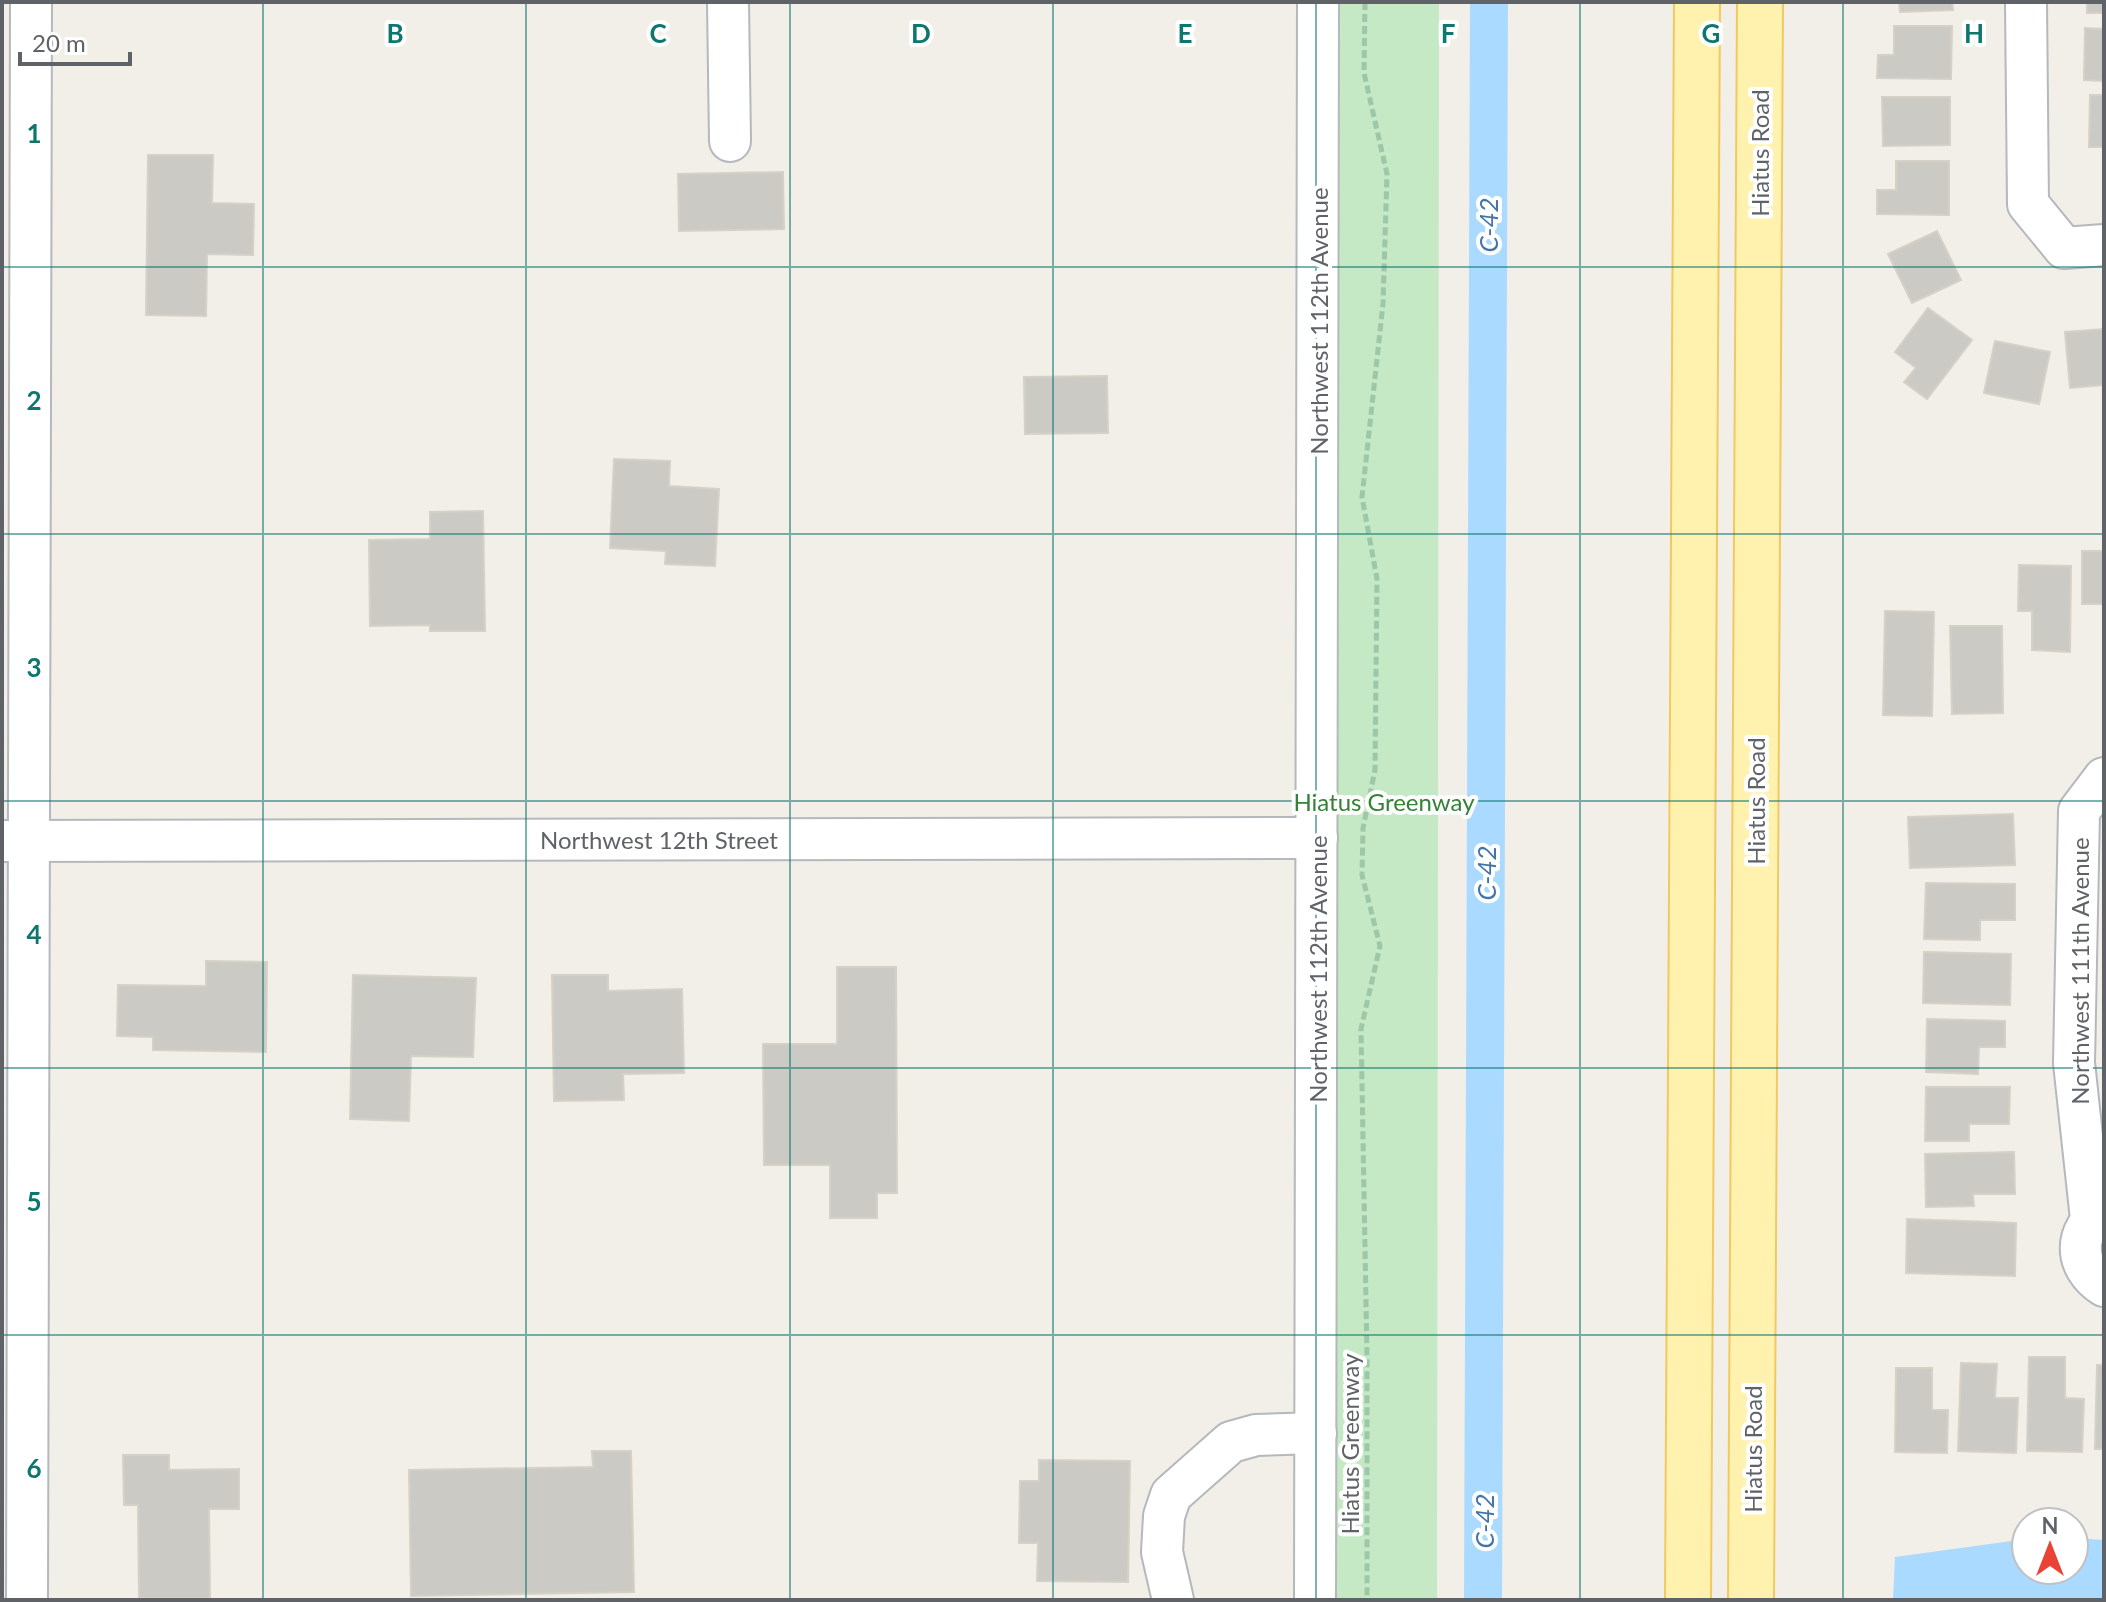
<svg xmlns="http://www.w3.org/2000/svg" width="2106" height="1602" font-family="Lato,sans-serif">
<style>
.green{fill:#c5e8c5}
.water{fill:#aadaff}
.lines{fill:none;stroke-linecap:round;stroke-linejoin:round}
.canal{stroke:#aadaff;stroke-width:38}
.building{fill:#cccac5;stroke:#d6d1c6;stroke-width:2}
.minor-casing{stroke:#b5b8bc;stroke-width:44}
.major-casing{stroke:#f2c960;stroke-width:48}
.path{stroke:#9cc7a9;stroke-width:5;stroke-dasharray:8 4;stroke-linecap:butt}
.minor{stroke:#fff;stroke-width:40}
.major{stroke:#fff2af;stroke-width:44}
.grid{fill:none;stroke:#0f766e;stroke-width:2;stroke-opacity:0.55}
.labels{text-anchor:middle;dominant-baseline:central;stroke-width:8;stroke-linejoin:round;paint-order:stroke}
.street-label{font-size:24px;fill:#5f6368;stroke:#fff}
.park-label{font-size:24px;fill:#348238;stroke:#fff}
.water-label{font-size:26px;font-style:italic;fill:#4174aa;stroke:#fff}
.grid-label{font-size:26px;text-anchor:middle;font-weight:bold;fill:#0f766e;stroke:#fff;stroke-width:8;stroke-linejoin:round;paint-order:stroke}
</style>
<rect width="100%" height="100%" fill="#f1efe8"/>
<polygon class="green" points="1330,2 1439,2 1437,1600 1330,1600"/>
<polygon class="water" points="2074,1538 2104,1540 2104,1600 1893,1600 1895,1557 2026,1539 2026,1570 2074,1570"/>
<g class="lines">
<polyline class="canal" points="1483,1600 1489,2"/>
</g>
<g class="building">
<polygon points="1899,2 1952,2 1953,10 1900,12"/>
<rect x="2087" y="2" width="17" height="11"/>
<polygon points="1894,26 1952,26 1951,79 1877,78 1878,55 1894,55"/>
<polygon points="2085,28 2104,29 2104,81 2084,80"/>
<polygon points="2090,95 2104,95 2104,147 2089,147"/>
<polygon points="1882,97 1950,97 1950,145 1883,146"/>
<polygon points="148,155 213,155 212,203 254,204 253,255 207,254 206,316 146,315"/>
<polygon points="1896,161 1949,161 1949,215 1877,214 1877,190 1896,190"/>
<polygon points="783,172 784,229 679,231 678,174"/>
<polygon points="1937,231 1961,280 1912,303 1888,254"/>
<polygon points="1928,308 1972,340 1927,399 1904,382 1916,368 1895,352"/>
<polygon points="2104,329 2104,385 2070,388 2065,332"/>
<polygon points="1995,341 2050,352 2039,404 1984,393"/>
<polygon points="1107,376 1108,433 1025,434 1024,377"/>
<polygon points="614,459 670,461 669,486 719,489 715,566 665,564 666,551 610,548"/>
<polygon points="483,511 485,631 430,631 430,625 370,626 369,540 430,539 430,512"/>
<rect x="2082" y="551" width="22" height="53"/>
<polygon points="2019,565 2071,566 2070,652 2032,650 2032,611 2018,611"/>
<polygon points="1885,611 1934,612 1932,716 1883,715"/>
<polygon points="1950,626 2002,626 2003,713 1952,714"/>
<polygon points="2013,814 2015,865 1910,868 1908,817"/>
<polygon points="1926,883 2015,884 2015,920 1980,920 1980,940 1924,939"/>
<polygon points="1924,952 2011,954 2010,1005 1923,1003"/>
<polygon points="206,961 267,962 266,1052 153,1050 153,1037 117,1036 118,985 206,986"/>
<polygon points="837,967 896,967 897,1193 877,1193 877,1218 830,1218 830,1165 764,1165 763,1044 837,1044"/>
<polygon points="353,975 476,978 473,1057 411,1056 409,1121 350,1119"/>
<polygon points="552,975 608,975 608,991 682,989 684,1073 623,1074 624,1100 554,1101"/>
<polygon points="1927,1019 2005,1021 2005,1047 1979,1047 1978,1074 1926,1072"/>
<polygon points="1926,1087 2010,1087 2009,1124 1969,1124 1969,1141 1925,1141"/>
<polygon points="2014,1152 2015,1194 1973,1194 1974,1206 1926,1207 1925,1154"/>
<polygon points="1907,1219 2016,1223 2015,1276 1906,1273"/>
<polygon points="2029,1357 2065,1357 2065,1398 2084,1399 2082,1452 2027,1451"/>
<polygon points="1961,1363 1997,1364 1995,1398 2018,1398 2016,1453 1958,1451"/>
<polygon points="2097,1365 2104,1365 2104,1449 2095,1449"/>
<polygon points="1896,1368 1932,1368 1932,1410 1948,1410 1947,1453 1895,1452"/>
<polygon points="592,1451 631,1451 634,1592 411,1596 409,1470 593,1467"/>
<polygon points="123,1455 169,1455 169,1470 239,1469 239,1509 209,1509 210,1598 139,1598 138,1505 124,1505"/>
<polygon points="1039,1460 1130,1461 1128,1582 1037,1581 1038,1543 1019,1543 1020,1481 1039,1481"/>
</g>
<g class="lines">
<defs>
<g id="minor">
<polyline points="728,2 730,141"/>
<polyline points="2026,2 2028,204 2064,248 2104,245"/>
<polyline points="5,841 1317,838"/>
<path d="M2104 1211C2073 1230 2073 1266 2104 1286"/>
<polyline points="2091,1219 2074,1063 2079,811 2104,778"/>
<polyline points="27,1600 31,2"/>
<polyline points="1173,1600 1162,1552 1164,1516 1171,1495 1231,1442 1256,1435 1316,1433"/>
<polyline points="1315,1600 1318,2"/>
</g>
<g id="major">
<polyline points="1688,1600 1697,2"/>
<polyline points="1751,1600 1760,2"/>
</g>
</defs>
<use href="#minor" class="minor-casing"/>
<use href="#major" class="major-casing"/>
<polyline class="path" points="1365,2 1364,73 1387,174 1383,304 1362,497 1377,579 1375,770 1363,828 1362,875 1380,946 1361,1029 1367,1358 1367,1600"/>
<use href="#minor" class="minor"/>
<use href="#major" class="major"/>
</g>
<path class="grid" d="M263 2V1600M526 2V1600M790 2V1600M1053 2V1600M1316 2V1600M1580 2V1600M1843 2V1600M2 267H2104M2 534H2104M2 801H2104M2 1068H2104M2 1335H2104"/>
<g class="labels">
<g class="street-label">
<text transform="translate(1759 153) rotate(-90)">Hiatus Road</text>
<text transform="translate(1318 321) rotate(-90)">Northwest 112th Avenue</text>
<text transform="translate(1755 801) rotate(-90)">Hiatus Road</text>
<text x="659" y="839">Northwest 12th Street</text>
<text transform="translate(1317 969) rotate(-90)">Northwest 112th Avenue</text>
<text transform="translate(2079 971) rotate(-90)">Northwest 111th Avenue</text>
<text transform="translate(1349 1444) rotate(-90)">Hiatus Greenway</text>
<text transform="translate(1752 1449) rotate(-90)">Hiatus Road</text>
</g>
<g class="park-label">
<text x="1384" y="801">Hiatus Greenway</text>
</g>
<g class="water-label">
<text transform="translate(1488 225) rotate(-90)">C-42</text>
<text transform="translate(1486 873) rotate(-90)">C-42</text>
<text transform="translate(1484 1521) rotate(-90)">C-42</text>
</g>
</g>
<g class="grid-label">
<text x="395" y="43">B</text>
<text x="658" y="43">C</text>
<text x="921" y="43">D</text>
<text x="1185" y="43">E</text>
<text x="1448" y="43">F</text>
<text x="1711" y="43">G</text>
<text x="1974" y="43">H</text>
<text x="34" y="143">1</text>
<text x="34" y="410">2</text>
<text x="34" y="677">3</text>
<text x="34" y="944">4</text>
<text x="34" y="1211">5</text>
<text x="34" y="1478">6</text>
</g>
<rect width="2106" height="1602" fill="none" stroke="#5f6368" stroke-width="8"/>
<g transform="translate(2050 1546)"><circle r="38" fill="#ffffff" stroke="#bfc1c3" stroke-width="2"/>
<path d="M0-6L14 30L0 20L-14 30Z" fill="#ea4335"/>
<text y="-12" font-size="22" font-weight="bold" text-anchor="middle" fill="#5f6368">N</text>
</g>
<path d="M20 52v12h110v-12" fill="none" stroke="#5f6368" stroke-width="4"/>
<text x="32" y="52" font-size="24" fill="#5f6368" stroke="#ffffff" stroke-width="6" paint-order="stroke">20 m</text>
</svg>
